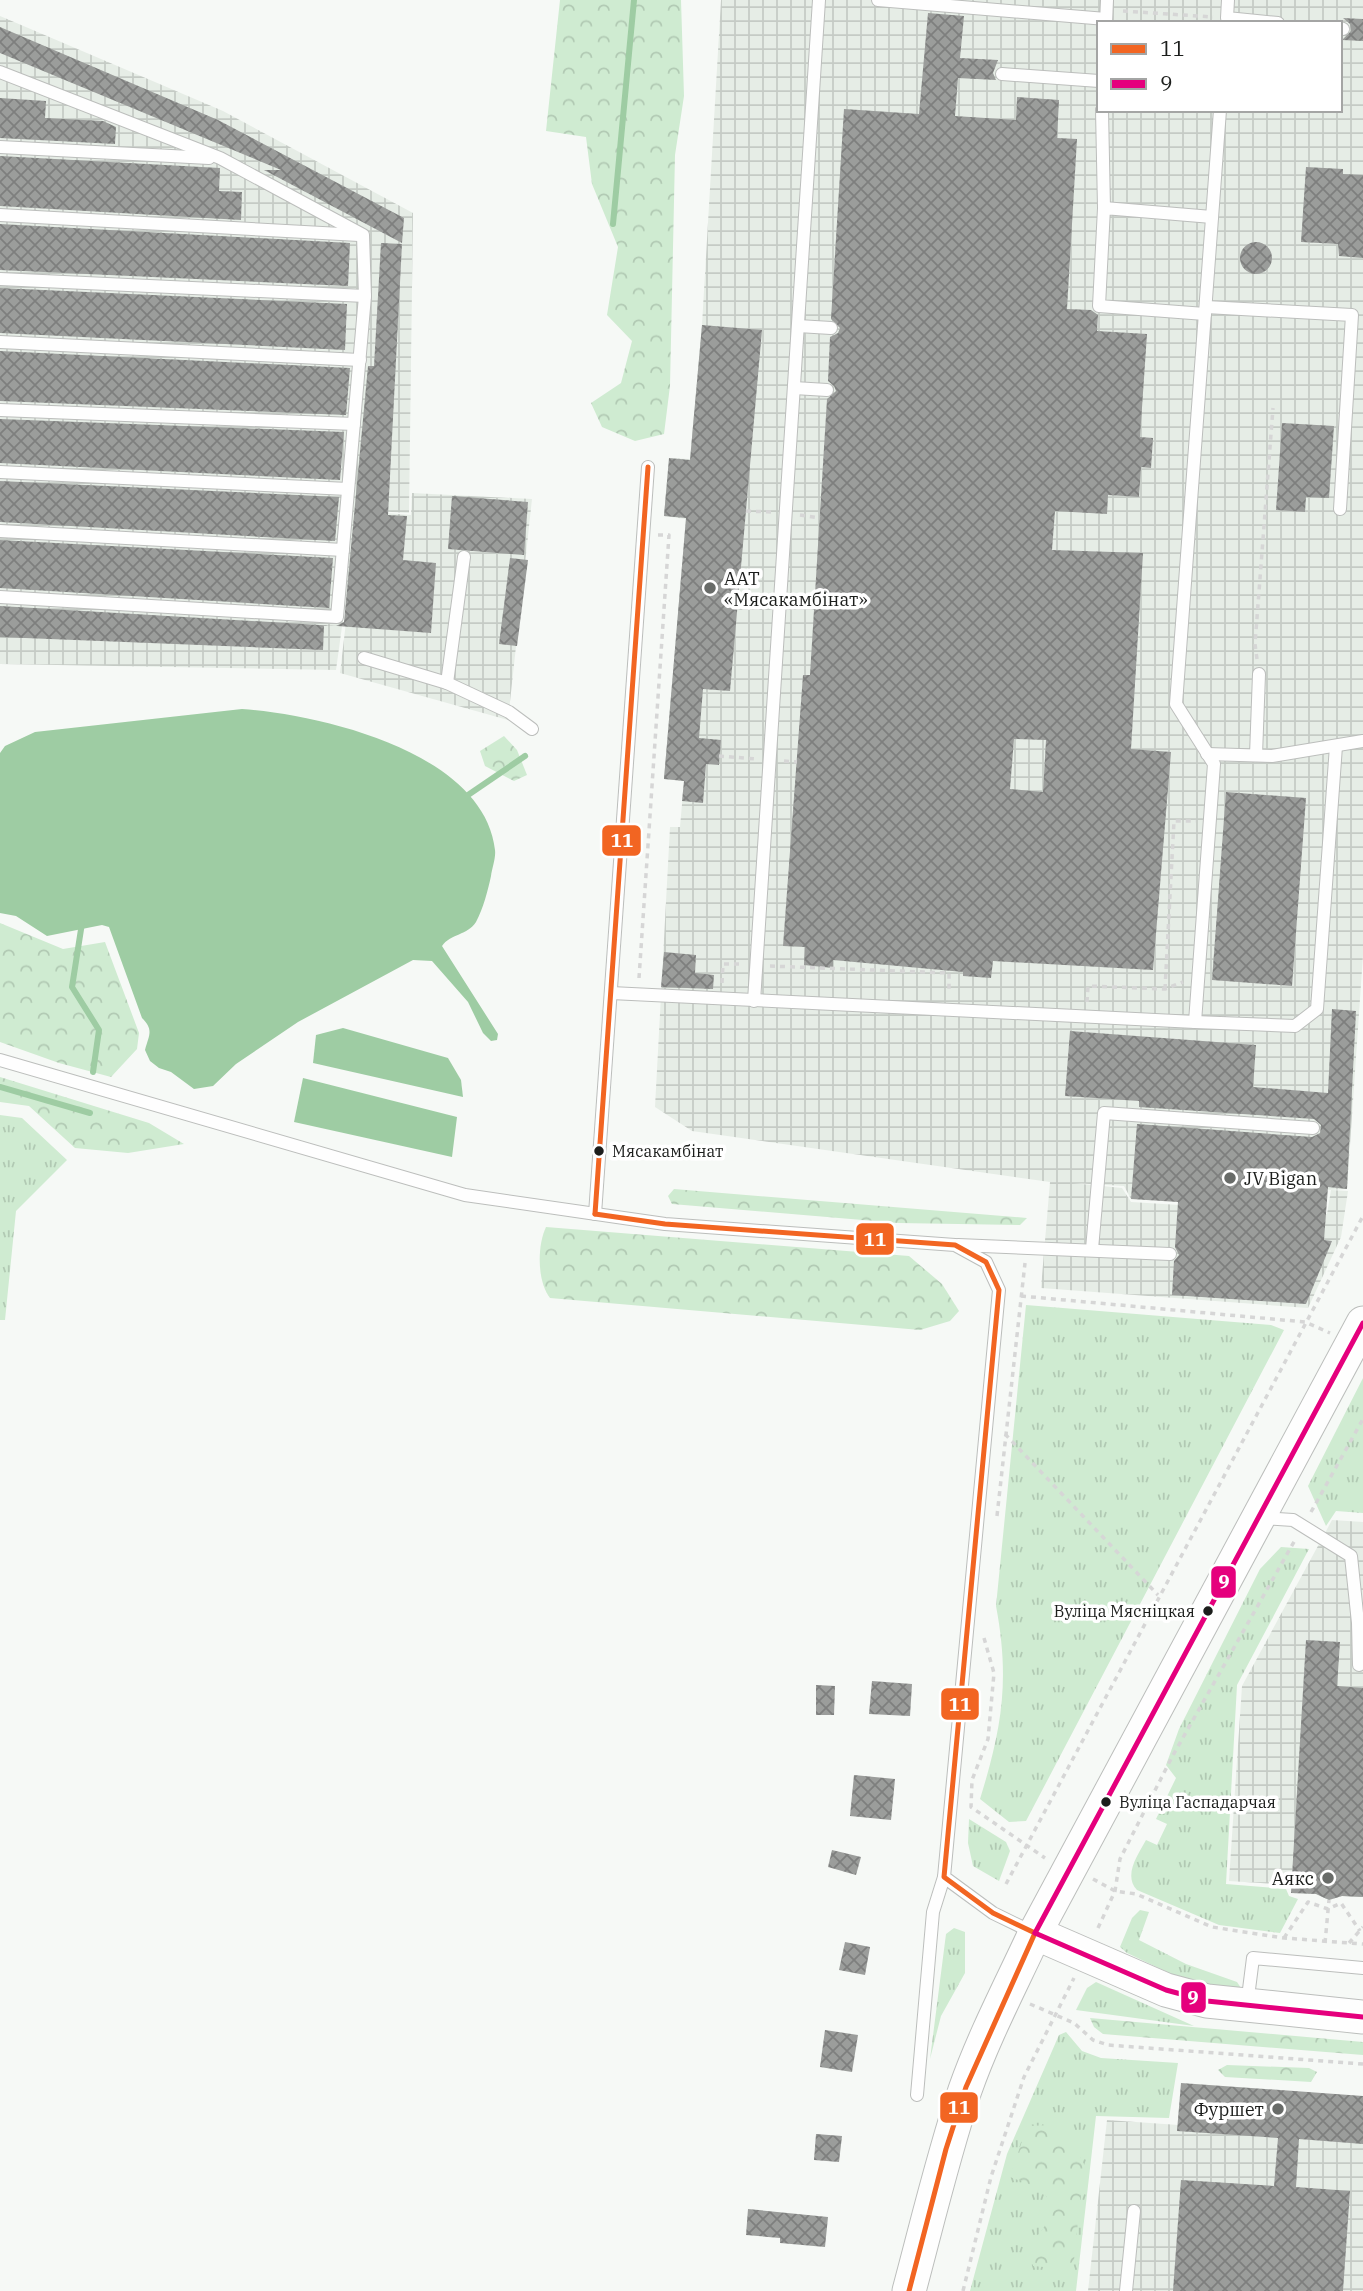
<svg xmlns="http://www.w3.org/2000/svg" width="1363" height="2291" font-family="'IBM Plex Serif',serif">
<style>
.industrial{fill:url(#industrial-grid);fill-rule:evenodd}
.grass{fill:url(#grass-tufts)}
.forest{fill:url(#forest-crowns)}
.water{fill:#9ecca3}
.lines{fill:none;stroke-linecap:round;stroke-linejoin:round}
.stream{stroke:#9ecca3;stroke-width:6}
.building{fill:url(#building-cross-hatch);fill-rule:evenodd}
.lane-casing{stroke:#bcbebc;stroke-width:14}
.secondary-casing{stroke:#bcbebc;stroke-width:35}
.path{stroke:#d6d6d6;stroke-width:3.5;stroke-dasharray:5 5;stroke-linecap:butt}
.lane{stroke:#fefefe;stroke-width:12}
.secondary{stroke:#fefefe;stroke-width:33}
.bus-1-casing{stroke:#fff;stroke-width:10}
.bus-2-casing{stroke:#fff;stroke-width:10}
.bus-1{stroke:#f26522;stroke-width:5}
.bus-2{stroke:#e5007d;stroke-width:5}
.poi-dot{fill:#686b68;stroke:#fff;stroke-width:2.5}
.bus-dot{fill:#1c1e1c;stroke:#fff;stroke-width:2.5}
.labels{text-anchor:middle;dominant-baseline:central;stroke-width:7;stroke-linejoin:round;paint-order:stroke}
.bus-label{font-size:16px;fill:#1c1e1c;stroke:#fff;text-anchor:start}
.poi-label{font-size:18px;fill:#1c1e1c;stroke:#fff;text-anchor:start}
.line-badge{stroke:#fff;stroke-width:2.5}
.badge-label{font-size:19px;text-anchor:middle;font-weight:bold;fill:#fff}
</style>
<defs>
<pattern id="industrial-grid" width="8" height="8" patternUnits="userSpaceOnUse" patternTransform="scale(1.75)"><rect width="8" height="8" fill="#e6ede6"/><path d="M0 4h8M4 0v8" fill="none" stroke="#c5cbc5"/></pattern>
<pattern id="grass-tufts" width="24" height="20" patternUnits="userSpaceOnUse" patternTransform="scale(1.75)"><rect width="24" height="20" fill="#cfebd1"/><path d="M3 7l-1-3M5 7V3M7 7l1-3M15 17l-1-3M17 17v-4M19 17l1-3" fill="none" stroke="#b1c9b3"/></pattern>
<pattern id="forest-crowns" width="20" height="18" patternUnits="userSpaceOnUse" patternTransform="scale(1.75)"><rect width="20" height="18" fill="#cfebd1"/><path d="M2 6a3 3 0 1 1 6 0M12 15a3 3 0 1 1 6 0" fill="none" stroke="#b1c9b3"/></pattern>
<pattern id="building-cross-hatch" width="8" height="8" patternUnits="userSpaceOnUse" patternTransform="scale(1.75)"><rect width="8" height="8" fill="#9b9d9b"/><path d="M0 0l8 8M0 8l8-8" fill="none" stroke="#7e7f7e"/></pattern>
</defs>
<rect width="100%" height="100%" fill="#f6f9f6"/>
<g class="industrial">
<path d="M721 0H1363V955L1347 1189 1131 1199 1124 1186 1072 1183 1122 1188 1131 1202 1327 1214 1331 1190 1348 1191 1341 1237 1308 1308 1041 1288 1050 1182 692 1131 655 1107 670 827H680L684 781 664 779 686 519 664 516 669 458 690 459 702 325ZM1099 23H1340V110H1099Z"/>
<polygon points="0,16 223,111 413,213 409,513 358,510 336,670 0,664"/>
<polygon points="412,493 532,499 508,720 340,673 359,511 411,515"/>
<polygon points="1332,1520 1363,1522 1363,1897 1342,1896 1329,1900 1316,1894 1291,1893 1291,1885 1229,1881 1242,1686"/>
<polygon points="1107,2120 1363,2138 1363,2291 1088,2291"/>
</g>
<g class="grass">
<polygon points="0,1115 22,1118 67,1160 16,1211 5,1320 0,1320"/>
<path d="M1026 1305 1271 1325 1284 1330 1026 1821 1009 1822 980 1799C1002 1728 1010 1680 996 1606Z"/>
<polygon points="1363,1378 1363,1513 1336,1511 1326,1526 1308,1486"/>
<path d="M1281 1547 1309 1549 1237 1685 1226 1884 1286 1889 1289 1896 1298 1899 1280 1933 1219 1925 1137 1890C1123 1875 1138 1855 1146 1840L1157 1845 1167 1824 1156 1819 1176 1778 1166 1765 1179 1729 1260 1569Z"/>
<polygon points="969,1819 1006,1842 1010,1851 999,1881 973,1866 968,1843"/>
<polygon points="1140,1910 1149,1912 1139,1940 1186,1964 1237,1982 1241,1988 1238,1996 1184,1980 1127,1953 1120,1947 1132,1918"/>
<polygon points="954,1928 965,1932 965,1973 941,2016 930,2059 946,1934"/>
<polygon points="1096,1982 1194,2026 1076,2010 1087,1988"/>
<polygon points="1066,2032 1082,2051 1101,2058 1178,2063 1169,2118 1096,2116 1076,2291 970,2291 1007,2154 1059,2035"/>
</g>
<g class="forest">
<polygon points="560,0 681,0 684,96 675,155 670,386 664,434 635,441 602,427 591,403 621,383 632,341 607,315 618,247 592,184 586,137 546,131"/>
<polygon points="504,736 517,750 527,775 514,781 485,766 480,751"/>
<polygon points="0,923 63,949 105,942 139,1033 137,1049 111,1077 59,1063 0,1042"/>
<polygon points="0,1077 149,1123 184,1144 128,1153 75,1148 29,1106 0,1102"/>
<polygon points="674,1189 1027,1218 1020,1225 898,1223 672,1204 668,1196"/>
<path d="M546 1227 909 1256 942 1284 959 1311 950 1321 920 1330 550 1298C537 1281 537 1246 546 1227Z"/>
<polygon points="1090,2018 1363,2042 1363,2055 1103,2034 1094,2027"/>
<polygon points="1227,2065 1309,2068 1317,2072 1311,2082 1225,2077 1218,2070"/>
<polygon points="1052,2125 1072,2142 1084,2164 1074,2260 1065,2269 1033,2266 1030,2246 1044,2227 1051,2204 1042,2189 1010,2177 1027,2126"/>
</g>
<g class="water">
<path d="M242 709C321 715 484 752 495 850 496 858 492 868 491 876 488 890 483 909 476 922 468 935 450 934 442 946L498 1034 497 1040 491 1041 483 1033 468 1002 432 961 413 960 298 1022 236 1064 213 1086 194 1089 171 1072 159 1068 150 1061 145 1050C149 1035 154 1030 142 1018L109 927 102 925 47 936 16 916 0 913V753L5 746 35 732Z"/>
<polygon points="343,1028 448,1058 461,1080 463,1097 313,1063 316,1035"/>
<polygon points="303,1078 457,1117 452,1157 294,1122"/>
</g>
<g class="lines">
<g class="stream">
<polyline points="613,224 634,0"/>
<polyline points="468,795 525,756"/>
<polyline points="82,923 72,987 99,1030 93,1072"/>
<polyline points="0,1087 90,1113"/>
</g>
</g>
<g class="building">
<path d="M928 13 964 16 960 58 998 60 993 73 996 80 958 78 955 116 1016 120 1017 97 1059 100 1057 138 1077 139 1067 309 1091 310 1098 315 1097 331 1147 334 1140 437 1153 438 1151 468 1141 467 1139 497 1108 495 1107 514 1055 511 1052 550 1143 553 1131 749 1171 752 1153 970 993 961 991 978 963 976V972L833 960V968L804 965 805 947 783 946 803 675H810L827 399 836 391 834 386 828 381 830 337 838 333 840 328 831 319 844 109 919 114ZM1014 739 1046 740 1043 792 1010 789Z"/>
<polygon points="1343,18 1363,19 1363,41 1342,40 1351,31 1350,24"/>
<polygon points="0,27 218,120 404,218 402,243 264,170 281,170 0,53"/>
<polygon points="0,98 46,101 45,118 103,121 116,127 115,144 0,138"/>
<polygon points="0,156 220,168 219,191 242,192 241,220 0,206"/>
<polygon points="1306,167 1343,169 1343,174 1363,175 1363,258 1339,256 1338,244 1301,242"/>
<polygon points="0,224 350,243 348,286 0,270"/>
<circle cx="1256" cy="258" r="16"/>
<polygon points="381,243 402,244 388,515 407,516 403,560 436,563 431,633 324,625 323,650 0,637 0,606 336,626 344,622 368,366 374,366"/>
<polygon points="0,288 347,304 345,350 0,333"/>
<polygon points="702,325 762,330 730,691 703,689 699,738 721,740 719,765 706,764 703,803 682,801 684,781 664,779 686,518 664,516 669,458 690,460"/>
<polygon points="0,351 350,368 346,415 0,401"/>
<polygon points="0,419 344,432 340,480 0,463"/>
<polygon points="1282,423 1334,426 1329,498 1306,497 1305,512 1276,510"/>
<polygon points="0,481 339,497 335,541 0,522"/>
<polygon points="452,496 528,502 524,555 448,549"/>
<polygon points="0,540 333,558 329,608 0,588"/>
<polygon points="510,558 528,560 517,646 499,644"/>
<polygon points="1226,792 1306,798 1292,986 1212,980"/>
<polygon points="664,952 696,955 695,973 714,975 713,989 661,987"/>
<polygon points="1332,1009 1356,1011 1347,1189 1328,1187 1324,1240 1332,1241 1306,1304 1172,1295 1174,1261 1179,1255 1175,1247 1178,1202 1131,1199 1137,1124 1312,1137 1320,1133 1321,1125 1314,1119 1139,1107 1139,1101 1065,1096 1070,1031 1256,1045 1253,1087 1328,1093"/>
<polygon points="1306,1640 1340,1642 1337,1686 1363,1688 1363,1897 1342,1896 1329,1900 1316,1894 1291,1893"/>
<polygon points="872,1681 912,1684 910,1716 869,1714"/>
<polygon points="816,1685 835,1686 834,1715 816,1715"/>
<polygon points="854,1775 895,1779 891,1820 850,1816"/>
<polygon points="832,1850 861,1857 856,1875 828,1867"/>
<polygon points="845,1942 870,1947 865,1975 839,1970"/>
<polygon points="825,2030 858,2035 852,2072 820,2067"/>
<polygon points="1181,2083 1363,2096 1363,2144 1299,2139 1296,2187 1350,2191 1343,2291 1173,2291 1181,2180 1274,2186 1278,2138 1177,2131"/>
<polygon points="816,2134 842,2136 839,2162 814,2160"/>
<polygon points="748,2209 828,2217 825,2247 780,2243 780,2238 746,2235"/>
</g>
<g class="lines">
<defs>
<g id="lane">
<polyline points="878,0 1106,19"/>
<polyline points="1228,0 1227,18 1278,23"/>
<polyline points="1106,23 1107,0"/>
<polyline points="1340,28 1343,29"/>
<polyline points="0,72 220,158 363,235 365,296 337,617 0,597"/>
<polyline points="1002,74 1099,81"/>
<polyline points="1102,110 1104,208"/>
<polyline points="0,147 209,158"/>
<polyline points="0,215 359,235"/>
<polyline points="0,279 365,296"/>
<polyline points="1206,307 1352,315 1340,509"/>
<polyline points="1205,314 1099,306 1104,208 1212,217"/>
<polyline points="798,326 831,328"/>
<polyline points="0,342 360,360"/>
<polyline points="794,388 827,390"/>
<polyline points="0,410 354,424"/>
<polyline points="0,472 348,489"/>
<polyline points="0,531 343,550"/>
<polyline points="464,557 447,683 509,712 532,729"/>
<polyline points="364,658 447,683"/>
<polyline points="1207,754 1272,756 1363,741"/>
<polyline points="1256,755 1259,674"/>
<polyline points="611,993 1195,1022 1214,764 1176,704 1220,110"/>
<polyline points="754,1001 819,0"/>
<polyline points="1195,1022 1295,1026 1317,1009 1336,746"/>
<polyline points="0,1060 465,1195 665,1224 955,1245 986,1262 999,1290 944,1877 993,1913 1034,1933"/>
<polyline points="595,1214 648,467"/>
<polyline points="958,1245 1170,1254"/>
<polyline points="1092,1249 1104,1113 1313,1128"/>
<polyline points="1262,1518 1293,1520 1351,1556 1358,1623 1359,1665"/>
<polyline points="1247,2005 1253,1958 1363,1968"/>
<polyline points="917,2095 933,1912 944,1877"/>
<polyline points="1126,2291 1134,2211"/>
</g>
<g id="secondary">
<polyline points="1035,1933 1166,1990 1207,2001 1363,2017"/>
<path d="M909 2291C927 2224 943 2156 965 2090 984 2036 1011 1985 1035 1933L1363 1323"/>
</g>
</defs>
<use href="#lane" class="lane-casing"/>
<use href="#secondary" class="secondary-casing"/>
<g class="path">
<polyline points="1123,11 1213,17"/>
<polyline points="746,511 772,512"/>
<polyline points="800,515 820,518"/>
<polyline points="1257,659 1255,644 1273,408"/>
<polyline points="719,756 756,759"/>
<polyline points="784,761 797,762"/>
<polyline points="770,966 949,973 949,993"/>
<polyline points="639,978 669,535 658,535"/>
<polyline points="722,983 723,964 742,964"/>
<polyline points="1165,989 1174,821 1196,821"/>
<polyline points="1087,1002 1088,986 1165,989 1183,982"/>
<polyline points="1021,1296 1305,1322 1330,1333"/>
<polyline points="1005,1434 1158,1595"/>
<polyline points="1311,1512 1363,1419"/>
<polyline points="997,1516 1025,1263"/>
<polyline points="984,1638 994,1673 988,1739 972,1780 971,1807 1045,1858"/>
<polyline points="1093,1879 1115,1891 1136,1894 1212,1927 1284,1938 1363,1944"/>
<polyline points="1006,1884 1363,1216"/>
<polyline points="1098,1928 1115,1891 1120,1859 1172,1757 1295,1540"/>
<polyline points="1284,1938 1308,1902 1328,1909 1341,1903 1360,1931"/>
<polyline points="1325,1943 1329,1900"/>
<polyline points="1349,1943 1363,1927"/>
<polyline points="1030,2004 1074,2023 1093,2040 1108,2045 1363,2064"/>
<polyline points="963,2291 991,2177 1024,2077 1074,1978"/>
</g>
<use href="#lane" class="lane"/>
<use href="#secondary" class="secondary"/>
<defs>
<g id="bus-1">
<polyline points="595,1214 665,1224 955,1245 986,1262 999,1290 944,1877 993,1913 1035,1933"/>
<polyline points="595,1214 648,467"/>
<polyline points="909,2291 946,2149 966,2087 1035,1933"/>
</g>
<g id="bus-2">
<polyline points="1035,1933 1363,1323"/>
<polyline points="1035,1933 1166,1990 1207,2001 1363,2017"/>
</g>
</defs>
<use href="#bus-1" class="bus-1-casing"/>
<use href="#bus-2" class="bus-2-casing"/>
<use href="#bus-1" class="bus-1"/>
<use href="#bus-2" class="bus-2"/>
</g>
<g class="poi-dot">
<circle cx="710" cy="588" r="7"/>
<circle cx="1230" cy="1178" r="7"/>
<circle cx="1328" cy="1878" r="7"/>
<circle cx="1278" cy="2109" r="7"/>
</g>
<g class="bus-dot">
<circle cx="599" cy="1151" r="6"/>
<circle cx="1208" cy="1611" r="6"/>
<circle cx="1106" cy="1802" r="6"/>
</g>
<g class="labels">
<g class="bus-label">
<text x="612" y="1151">Мясакамбінат</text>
<text x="1195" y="1611" text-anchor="end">Вуліца Мясніцкая</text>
<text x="1119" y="1802">Вуліца Гаспадарчая</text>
</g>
<g class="poi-label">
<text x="724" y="578">ААТ<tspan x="724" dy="21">«Мясакамбінат»</tspan></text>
<text x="1244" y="1178">JV Bigan</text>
<text x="1314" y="1878" text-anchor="end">Аякс</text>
<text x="1264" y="2109" text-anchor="end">Фуршет</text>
</g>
</g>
<g class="line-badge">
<rect x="601" y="824" width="41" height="33" rx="7" fill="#f26522"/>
<rect x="855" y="1222" width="40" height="34" rx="7" fill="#f26522"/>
<rect x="1210" y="1565" width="27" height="34" rx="7" fill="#e5007d"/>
<rect x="940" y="1687" width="40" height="34" rx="7" fill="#f26522"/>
<rect x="1180" y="1981" width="27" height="33" rx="7" fill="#e5007d"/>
<rect x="939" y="2091" width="40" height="33" rx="7" fill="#f26522"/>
</g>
<g class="badge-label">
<text x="622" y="847">11</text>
<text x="875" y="1246">11</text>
<text x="1224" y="1588">9</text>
<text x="960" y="1711">11</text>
<text x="1193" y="2004">9</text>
<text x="959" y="2114">11</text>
</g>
<rect x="1097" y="21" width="245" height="91" fill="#ffffff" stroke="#a4a5a4" stroke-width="2"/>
<rect x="1111" y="44" width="35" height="10" fill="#f26522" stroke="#a4a5a4" stroke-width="2"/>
<text x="1160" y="56" font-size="21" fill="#1c1e1c">11</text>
<rect x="1111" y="79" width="35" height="10" fill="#e5007d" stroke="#a4a5a4" stroke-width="2"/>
<text x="1160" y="91" font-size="21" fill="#1c1e1c">9</text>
</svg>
